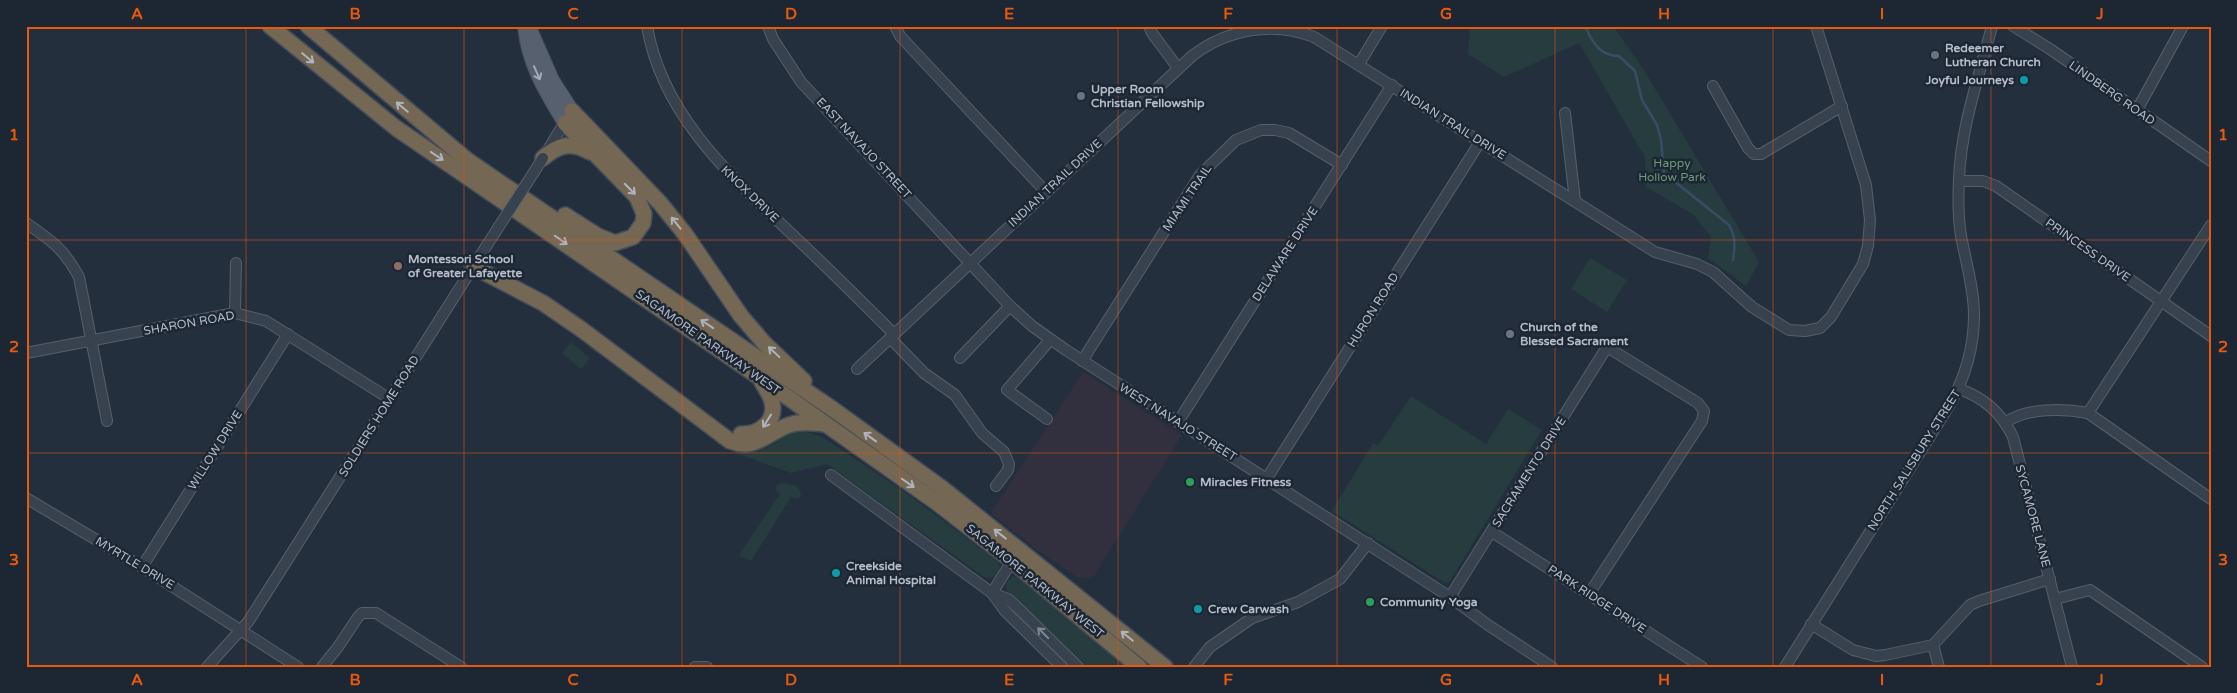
<svg xmlns="http://www.w3.org/2000/svg" width="2237" height="693" font-family="'Varela Round',sans-serif">
<style>
.medical{fill:#32303f}
.green{fill:#263c3f}
.lines{fill:none;stroke-linecap:round;stroke-linejoin:round}
.stream{stroke:#394c67;stroke-width:2.5}
.minor-casing{stroke:#565f6c;stroke-width:12}
.major-casing{stroke:#414a57;stroke-width:16}
.highway-casing{stroke:#434c59;stroke-width:18}
.minor{stroke:#38414e;stroke-width:10}
.major{stroke:#56606e;stroke-width:14}
.highway{stroke:#746855;stroke-width:15}
.minor-bridge-casing{stroke:#565f6c;stroke-width:12;stroke-linecap:butt}
.minor-bridge{stroke:#38414e;stroke-width:10}
.oneway{stroke:#aeb4bd}
.oneway2{stroke:#a1aab7}
.oneway3{stroke:#7c8592}
.grid{fill:none;stroke:#e8590c;stroke-width:1;stroke-opacity:0.55}
.worship-dot{fill:#6b7280;stroke:#1d2633;stroke-width:2}
.culture-dot{fill:#0f9aa8;stroke:#1d2633;stroke-width:2}
.education-dot{fill:#8d6e63;stroke:#1d2633;stroke-width:2}
.leisure-dot{fill:#2e9e5b;stroke:#1d2633;stroke-width:2}
.labels{text-anchor:middle;dominant-baseline:central;stroke-width:5;stroke-linejoin:round;paint-order:stroke}
.poi-label{font-size:12px;font-weight:bold;fill:#b4bcc9;stroke:#1d2633;text-anchor:start}
.street-label{font-size:12px;fill:#b4bcc9;stroke:#1d2633}
.park-label{font-size:12px;fill:#6b9a76;stroke:#1d2633}
.neatline{fill:none;stroke:#e8590c;stroke-width:2}
.grid-label{font-size:16px;text-anchor:middle;font-weight:bold;fill:#e8590c}
</style>
<rect width="100%" height="100%" fill="#242f3e"/>
<polygon class="medical" points="1083,372 1182,435 1094,576 1086,578 1076,576 1037,550 991,513"/>
<g class="green">
<polygon points="1470,26 1613,26 1642,67 1759,262 1746,286 1708,258 1711,237 1694,215 1646,187 1645,157 1579,43 1504,77 1468,54"/>
<polygon points="1590,258 1627,280 1607,312 1571,289"/>
<polygon points="571,342 590,358 581,369 562,353"/>
<polygon points="1411,396 1486,444 1508,409 1542,430 1450,581 1445,583 1332,511 1373,443 1378,446"/>
<path d="M801 430 822 437 902 490 996 560 1000 568 996 576 991 578 984 577 827 464 791 473 736 453 734 451C772 456 770 440 801 430Z"/>
<polygon points="781,483 795,485 800,490 801,497 795,499 791,497 751,561 741,557 740,553 780,494 775,489 776,486"/>
<polygon points="1013,576 1019,577 1125,667 1083,667 1007,593 1006,583"/>
</g>
<g class="lines">
<path class="stream" d="M1583 26 1586 28C1593 44 1601 56 1619 56L1635 71 1642 100 1657 125 1661 140 1664 173 1729 225C1736 237 1735 247 1733 260"/>
<defs>
<g id="minor">
<path d="M647 26C662 117 734 179 797 239 830 270 862 302 894 334"/>
<polyline points="768,26 773,39 801,82 1010,306 1032,326 1066,350 1450,597 1488,625 1552,667"/>
<polyline points="895,26 900,36 1045,191"/>
<polyline points="1149,26 1152,33 1178,68"/>
<polyline points="2013,26 2050,49 2211,161"/>
<polyline points="1359,64 1382,26"/>
<polyline points="1713,86 1748,148 1754,154 1761,154 1842,106"/>
<polyline points="2137,110 2183,26"/>
<polyline points="1565,113 1575,201"/>
<polyline points="546,153 567,118"/>
<polyline points="1959,181 1983,181 1996,186 2211,336"/>
<path d="M26 223C52 241 64 249 79 277L107 421"/>
<polyline points="235,313 236,263"/>
<polyline points="890,338 924,373 955,395 982,433 1004,452 1009,464 1008,470 996,486"/>
<polyline points="26,353 235,313 266,321 390,399"/>
<polyline points="960,358 1010,306"/>
<polyline points="1082,361 1200,175 1236,140 1261,130 1275,130 1289,133 1342,165"/>
<path d="M857 369 1192 56C1227 29 1273 21 1314 37L1655 252 1697 264 1713 272 1752 307 1789 330 1805 331 1820 328 1831 317 1863 264 1868 246 1870 220 1866 185 1816 26"/>
<path d="M1959 389C1983 397 2002 414 2013 437L2072 667"/>
<polyline points="2088,413 2211,225"/>
<polyline points="1047,419 1007,390 1050,340"/>
<polyline points="1178,422 1392,85"/>
<path d="M2006 422C2027 408 2063 408 2088 413L2211 499"/>
<polyline points="831,475 992,593 1008,599 1018,608 1078,667"/>
<polyline points="1267,478 1480,142"/>
<polyline points="26,498 142,567 298,667"/>
<polyline points="1492,532 1702,667"/>
<polyline points="142,567 288,334"/>
<polyline points="992,593 1005,611 1062,667"/>
<polyline points="992,593 1012,561"/>
<polyline points="1450,597 1607,347 1698,403 1704,411 1702,421 1589,594"/>
<polyline points="2055,599 2090,590 2202,667"/>
<polyline points="1811,624 1853,650 1876,656 1885,655 1933,645 1970,605 1979,601 2050,579"/>
<polyline points="1933,645 1939,667"/>
<polyline points="207,667 248,622 487,245"/>
<polyline points="322,667 338,647 358,617 362,613 376,613 461,667"/>
<polyline points="695,667 707,667"/>
<polyline points="1194,667 1210,647 1252,618 1298,602 1340,579 1368,543"/>
<path d="M1785 667 1949 406C1965 378 1974 348 1974 315 1974 289 1966 262 1961 236 1958 217 1958 198 1959 179 1961 126 1979 77 1992 26"/>
</g>
<g id="major">
<path d="M525 26C528 63 546 92 565 123"/>
<polyline points="531,32 552,80 572,111"/>
</g>
<g id="highway">
<polyline points="270,26 396,128 759,377 936,502 1012,561 1139,667"/>
<polyline points="308,26 467,160 834,410 942,488 1165,667"/>
<polyline points="572,111 660,203 685,234 741,316 764,343 804,381"/>
<polyline points="565,123 637,197 644,214 643,223 633,237 615,243 598,236 565,215"/>
<path d="M543 158C558 145 571 141 590 152"/>
<path d="M474 267 543 303 581 329 730 441C755 451 767 433 789 425 800 421 813 423 824 424"/>
<path d="M741 434C758 435 777 422 772 402 771 395 764 387 761 380"/>
</g>
</defs>
<use href="#minor" class="minor-casing"/>
<use href="#major" class="major-casing"/>
<use href="#highway" class="highway-casing"/>
<use href="#minor" class="minor"/>
<use href="#major" class="major"/>
<use href="#highway" class="highway"/>
<defs>
<polyline id="minor-bridge" points="487,245 543,158"/>
</defs>
<use href="#minor-bridge" class="minor-bridge-casing"/>
<use href="#minor-bridge" class="minor-bridge"/>
</g>
<defs><path id="oneway-shaft" d="M-6 0H5M1.5-3L5.5 0L1.5 3" fill="none" stroke-width="1.6" stroke-linecap="round" stroke-linejoin="round" transform="scale(1.25)"/></defs>
<g class="oneway">
<use href="#oneway-shaft" transform="translate(308 58) rotate(40)"/>
<use href="#oneway-shaft" transform="translate(402 107) rotate(-140)"/>
<use href="#oneway-shaft" transform="translate(437 156) rotate(34)"/>
<use href="#oneway-shaft" transform="translate(630 189) rotate(45)"/>
<use href="#oneway-shaft" transform="translate(676 223) rotate(-129)"/>
<use href="#oneway-shaft" transform="translate(561 240) rotate(35)"/>
<use href="#oneway-shaft" transform="translate(707 324) rotate(-146)"/>
<use href="#oneway-shaft" transform="translate(774 352) rotate(-137)"/>
<use href="#oneway-shaft" transform="translate(767 421) rotate(122)"/>
<use href="#oneway-shaft" transform="translate(870 437) rotate(-144)"/>
<use href="#oneway-shaft" transform="translate(908 483) rotate(35)"/>
<use href="#oneway-shaft" transform="translate(1000 534) rotate(-142)"/>
<use href="#oneway-shaft" transform="translate(1127 636) rotate(-141)"/>
</g>
<use class="oneway2" href="#oneway-shaft" transform="translate(537 73) rotate(66)"/>
<use class="oneway3" href="#oneway-shaft" transform="translate(1043 633) rotate(-135)"/>
<path class="grid" d="M246 26V667M464 26V667M682 26V667M900 26V667M1118 26V667M1337 26V667M1555 26V667M1773 26V667M1991 26V667M26 240H2211M26 453H2211"/>
<g class="worship-dot">
<circle cx="1935" cy="55" r="5"/>
<circle cx="1081" cy="96" r="5"/>
<circle cx="1510" cy="334" r="5"/>
</g>
<g class="culture-dot">
<circle cx="2024" cy="80" r="5"/>
<circle cx="836" cy="573" r="5"/>
<circle cx="1198" cy="609" r="5"/>
</g>
<circle class="education-dot" cx="398" cy="266" r="5"/>
<g class="leisure-dot">
<circle cx="1190" cy="482" r="5"/>
<circle cx="1370" cy="602" r="5"/>
</g>
<g class="labels">
<g class="poi-label">
<text x="1945" y="48">Redeemer<tspan x="1945" dy="14">Lutheran Church</tspan></text>
<text x="2014" y="80" text-anchor="end">Joyful Journeys</text>
<text x="1091" y="89">Upper Room<tspan x="1091" dy="14">Christian Fellowship</tspan></text>
<text x="408" y="259">Montessori School<tspan x="408" dy="14">of Greater Lafayette</tspan></text>
<text x="1520" y="327">Church of the<tspan x="1520" dy="14">Blessed Sacrament</tspan></text>
<text x="1200" y="482">Miracles Fitness</text>
<text x="846" y="566">Creekside<tspan x="846" dy="14">Animal Hospital</tspan></text>
<text x="1380" y="602">Community Yoga</text>
<text x="1208" y="609">Crew Carwash</text>
</g>
<g class="street-label">
<text transform="translate(2112 93) rotate(35)">LINDBERG ROAD</text>
<text transform="translate(1453 124) rotate(32)">INDIAN TRAIL DRIVE</text>
<text transform="translate(864 148) rotate(47)">EAST NAVAJO STREET</text>
<text transform="translate(1055 183) rotate(-43)">INDIAN TRAIL DRIVE</text>
<text transform="translate(750 194) rotate(44)">KNOX DRIVE</text>
<text transform="translate(1187 198) rotate(-56)">MIAMI TRAIL</text>
<text transform="translate(2088 250) rotate(35)">PRINCESS DRIVE</text>
<text transform="translate(1285 254) rotate(-57)">DELAWARE DRIVE</text>
<text transform="translate(1373 310) rotate(-58)">HURON ROAD</text>
<text transform="translate(189 323) rotate(-10)">SHARON ROAD</text>
<text transform="translate(708 342) rotate(35)">SAGAMORE PARKWAY WEST</text>
<text transform="translate(379 416) rotate(-58)">SOLDIERS HOME ROAD</text>
<text transform="translate(1178 422) rotate(32)">WEST NAVAJO STREET</text>
<text transform="translate(215 450) rotate(-58)">WILLOW DRIVE</text>
<text transform="translate(1914 460) rotate(-58)">NORTH SALISBURY STREET</text>
<text transform="translate(1529 472) rotate(-58)">SACRAMENTO DRIVE</text>
<text transform="translate(2033 516) rotate(75)">SYCAMORE LANE</text>
<text transform="translate(135 563) rotate(31)">MYRTLE DRIVE</text>
<text transform="translate(1035 581) rotate(39)">SAGAMORE PARKWAY WEST</text>
<text transform="translate(1597 599) rotate(33)">PARK RIDGE DRIVE</text>
</g>
<g class="park-label">
<text x="1672" y="163">Happy<tspan x="1672" dy="14">Hollow Park</tspan></text>
</g>
</g>
<rect width="2237" height="693" fill="none" stroke="#1d2633" stroke-width="55"/>
<rect x="28" y="28" width="2182" height="638" class="neatline"/>
<g class="grid-label">
<text x="137" y="19">A</text>
<text x="355" y="19">B</text>
<text x="573" y="19">C</text>
<text x="791" y="19">D</text>
<text x="1009" y="19">E</text>
<text x="1228" y="19">F</text>
<text x="1446" y="19">G</text>
<text x="1664" y="19">H</text>
<text x="1882" y="19">I</text>
<text x="2100" y="19">J</text>
<text x="14" y="140">1</text>
<text x="2223" y="140">1</text>
<text x="14" y="352">2</text>
<text x="2223" y="352">2</text>
<text x="14" y="565">3</text>
<text x="2223" y="565">3</text>
<text x="137" y="685">A</text>
<text x="355" y="685">B</text>
<text x="573" y="685">C</text>
<text x="791" y="685">D</text>
<text x="1009" y="685">E</text>
<text x="1228" y="685">F</text>
<text x="1446" y="685">G</text>
<text x="1664" y="685">H</text>
<text x="1882" y="685">I</text>
<text x="2100" y="685">J</text>
</g>
</svg>
